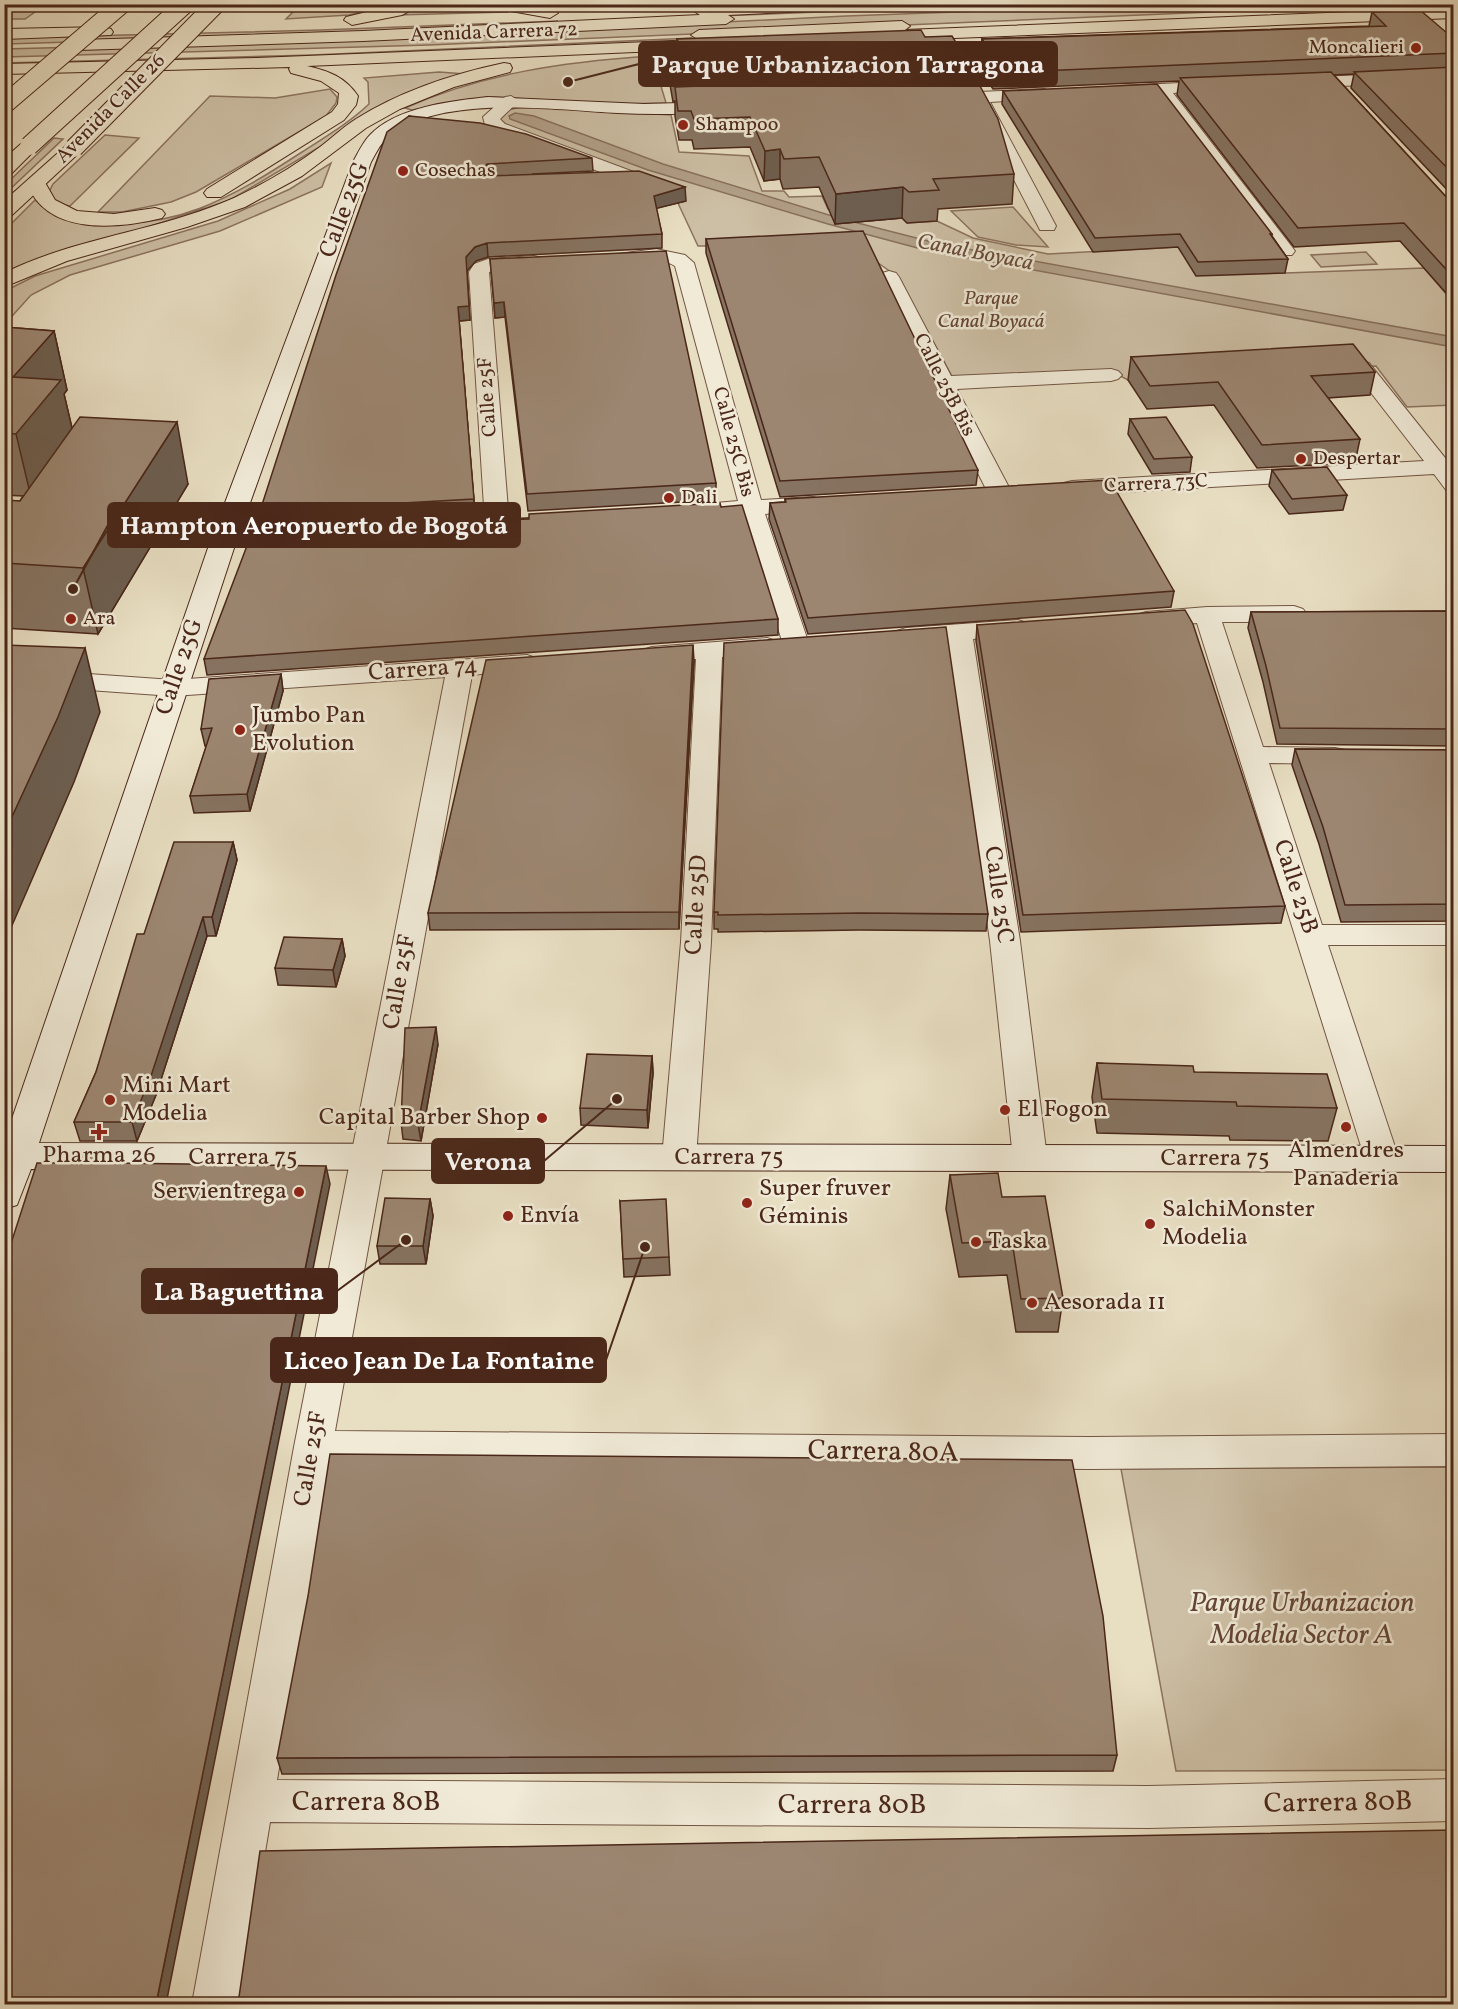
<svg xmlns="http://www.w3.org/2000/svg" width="1458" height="2009" font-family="Vollkorn,serif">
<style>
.green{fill:#cdbfa5;stroke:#8c735f;stroke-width:1.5}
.water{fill:#b2a089;stroke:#88705c;stroke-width:1.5}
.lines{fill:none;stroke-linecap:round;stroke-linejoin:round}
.street-casing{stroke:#725543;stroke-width:2}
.secondary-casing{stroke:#4a2719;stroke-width:2}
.primary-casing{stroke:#4a2719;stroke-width:2}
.highway-casing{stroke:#4a2719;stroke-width:2}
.street{fill:#f0ead7;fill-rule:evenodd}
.secondary{fill:#f0ead7;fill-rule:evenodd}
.primary{fill:#e8dec2;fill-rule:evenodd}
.highway{fill:#e8dec2;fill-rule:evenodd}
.primary-bridge-casing{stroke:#4a2719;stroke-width:20;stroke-linecap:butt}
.primary-bridge{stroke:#e8dec2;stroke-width:18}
.wall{fill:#867361;stroke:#4a2719;stroke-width:1.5}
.shaded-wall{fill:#6d5e4f;stroke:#4a2719;stroke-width:1.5}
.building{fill:#9c8671;stroke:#4a2719;stroke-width:1.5}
.poi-dot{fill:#8f2418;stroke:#f0ead7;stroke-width:2}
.labels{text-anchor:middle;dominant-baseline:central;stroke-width:5;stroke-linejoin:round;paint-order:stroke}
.far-street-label{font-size:20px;fill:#4a2719;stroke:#f0ead7}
.far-poi-label{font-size:20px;fill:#4a2719;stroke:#f0ead7;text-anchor:start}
.far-park-label{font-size:20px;font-style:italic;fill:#644535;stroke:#f0ead7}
.far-water-label{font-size:22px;font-style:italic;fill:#694b3b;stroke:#f0ead7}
.street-label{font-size:24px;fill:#4a2719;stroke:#f0ead7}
.poi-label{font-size:24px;fill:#4a2719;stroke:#f0ead7;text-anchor:start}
.near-street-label{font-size:28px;fill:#4a2719;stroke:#f0ead7}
.near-park-label{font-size:28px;font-style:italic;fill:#644535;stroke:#f0ead7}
.leader{fill:none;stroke:#4a2719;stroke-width:2}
.callout-dot{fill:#4a2719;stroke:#f0ead7;stroke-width:2}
.callout{fill:#4a2719;stroke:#4a2719;stroke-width:2}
.callout-label{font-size:26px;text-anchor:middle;font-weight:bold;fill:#fff}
</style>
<rect width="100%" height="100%" fill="#e8dec2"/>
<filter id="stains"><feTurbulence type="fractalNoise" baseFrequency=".00333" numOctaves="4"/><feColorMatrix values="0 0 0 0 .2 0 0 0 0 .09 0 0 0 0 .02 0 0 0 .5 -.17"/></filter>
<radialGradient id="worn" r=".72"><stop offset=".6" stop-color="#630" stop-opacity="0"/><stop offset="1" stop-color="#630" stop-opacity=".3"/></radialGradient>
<g class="green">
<polygon points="301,4 394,4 394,5 349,15 286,19"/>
<polygon points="431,4 483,5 508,12 397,15"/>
<polygon points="18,5 18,4 45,5 25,19 5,19 5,14"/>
<polygon points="943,5 998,5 691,17 752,12"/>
<polygon points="1148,5 1378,5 429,45 5,57 4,49 387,39 846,16"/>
<polygon points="558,21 541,25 372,33 5,44 4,38 321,30"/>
<polygon points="692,38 657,44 447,53 5,66 4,63 312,55"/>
<path d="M649 56 656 69 666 103 620 104 493 97 412 110 405 108C483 73 565 62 649 56Z"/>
<path d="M439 72 466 74 392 104 230 200 5 274 4 231 35 200C50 215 65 216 85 220 170 235 233 197 302 152 325 137 349 123 369 104L368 82 364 78Z"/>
<polygon points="330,89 337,97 336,103 326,116 196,192 171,202 122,212 98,212 210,96 275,98"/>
<polygon points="524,106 671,115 679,152 749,156 762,191 784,191 789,197 822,196 828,209 902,218 907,223 937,221 973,238 1048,254 1178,247 1285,273 1424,268 1453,302 1453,405 1407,407 1376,366 1128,380 1111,371 953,378 898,277 868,256 836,246 698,246 677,201 497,122 501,112"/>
<polygon points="105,135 139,138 70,206 57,204 49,192 53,184"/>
<polygon points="54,138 63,139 5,194 5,185"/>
<polygon points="331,163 322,187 220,231 70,275 31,295 5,324 5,291 35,276 218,221 290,189"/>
<polygon points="1013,207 1048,247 1016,245 978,237 951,211"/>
<polygon points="1366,252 1377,264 1321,267 1311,255"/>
<polygon points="1448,1467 1454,1485 1453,1770 1176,1771 1121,1469"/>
</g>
<polygon class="water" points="515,113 534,116 663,164 842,219 940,244 1453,337 1453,347 925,250 828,224 648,170 510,119 509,116"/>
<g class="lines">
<defs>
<g id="street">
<polygon points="1454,71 1454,81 1296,88 1288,83 1296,78"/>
<polygon points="1222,81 1228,83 1230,86 1228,89 1173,93 1292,247 1295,251 1292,255 1278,255 1156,94 1119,96 1111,91 1119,86"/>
<polygon points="1045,89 1053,94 1051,98 990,102 1056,226 1054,230 1040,230 1038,226 971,97 979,92"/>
<polygon points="511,96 519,101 500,119 505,124 639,174 642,178 639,182 627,182 493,132 485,125 483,117 505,97"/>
<path d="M656 249 685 255 694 263 761 500 813 497 821 499 825 504 821 509 765 514 809 644 805 649 796 652 787 649 783 644 742 515 701 517 693 515 689 510 693 505 738 501 675 266C658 255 637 267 618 262L615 258 618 254Z"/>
<polygon points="534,256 541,258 544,262 541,266 489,272 509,522 505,527 497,529 489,527 485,522 469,272 474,264 488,259"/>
<polygon points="889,271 896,273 899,277 951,376 1111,369 1118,371 1122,375 1118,379 1111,381 957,389 1012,493 1008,498 1000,500 992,498 988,493 879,277 882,273"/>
<polygon points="1362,361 1369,363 1454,469 1454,492 1446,490 1434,474 1072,495 1064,493 1060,488 1064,483 1072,481 1424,461 1351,367 1355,363"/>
<polygon points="292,527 300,529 304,534 300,539 225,545 217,543 213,538 217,533 225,531"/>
<polygon points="1294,606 1303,609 1307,614 1303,619 1294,622 1222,622 1263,747 1335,748 1345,750 1349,756 1345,762 1335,764 1269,763 1322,925 1454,925 1454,945 1328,945 1399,1159 1394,1168 1382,1171 1370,1168 1365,1159 1197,623 1146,628 1137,625 1133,620 1137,615 1146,612 1207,607"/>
<polygon points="1018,620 1027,623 1031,628 1027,633 973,639 1020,941 1047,1158 1042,1167 1030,1170 1018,1167 1013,1158 990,941 947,641 906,644 897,641 893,636 897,631 906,628"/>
<polygon points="767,638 776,641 780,646 776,651 722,657 711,942 696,1158 691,1167 679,1170 667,1167 662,1158 681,942 696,659 652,663 643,660 639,655 643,650 652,647"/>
<polygon points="527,655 536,658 540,663 536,668 472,675 335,1431 1090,1437 1454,1434 1454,1466 1090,1469 330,1463 277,1780 1148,1786 1454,1779 1454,1821 1148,1828 270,1822 240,2004 192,2004 294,1447 445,677 173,696 4,684 4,668 173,680"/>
</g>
<path id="secondary" d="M488 97 644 104 719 102 725 103 728 107 725 111 719 112C685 114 652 115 618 113 556 110 430 92 383 142 378 148 375 155 371 162L234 548 39 1143 1454 1146V1172L31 1169 17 1205 4 1209V1142L208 548 353 162C358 153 363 142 370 135 396 107 452 101 488 97Z"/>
<g id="primary">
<polygon points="29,141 35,142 38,146 35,150 11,174 4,175 4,159 23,142"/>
<polygon points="74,143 80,144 83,148 80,152 11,216 4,218 4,201 68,144"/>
</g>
<g id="highway">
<polygon points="400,4 422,4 402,15 352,25 344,20 346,17"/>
<polygon points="491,4 529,4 556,10 558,13 550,18 499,9"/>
<polygon points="738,4 859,4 851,9 728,15 734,19 726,24 363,41 79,50 71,45 79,40 363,31 700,15 694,11 696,8"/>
<polygon points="1454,8 1454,18 879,41 871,36 875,32 699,40 691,35 699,30 902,21 910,26 905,30"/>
<polygon points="105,27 111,29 113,32 111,35 4,39 4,29"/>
<path d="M722 39 730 44 728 48 307 66C329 71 345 77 358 96L356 105 344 120 221 197H207L204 193 207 189 332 112 338 104 339 93 321 81 291 73 289 69 290 67 4 74V64L257 58Z"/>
<path d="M504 63 510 64 512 68 510 72 454 87 400 109 366 128 302 176 245 207 187 227 67 261 4 287V273C77 237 160 231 234 198 264 184 293 167 320 147 332 138 343 127 356 119 401 91 452 74 504 63Z"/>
<path d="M36 177 43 179 55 200 77 211 114 214 155 208 162 210 165 214 162 218C117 229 46 236 27 183L29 179Z"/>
</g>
</defs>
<use href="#street" class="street-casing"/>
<use href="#secondary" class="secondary-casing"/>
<use href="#primary" class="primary-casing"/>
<use href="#highway" class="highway-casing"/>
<use href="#street" class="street"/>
<use href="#secondary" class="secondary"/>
<use href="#primary" class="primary"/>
<use href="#highway" class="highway"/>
<defs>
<g id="primary-bridge">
<polyline points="4,105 122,4"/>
<polyline points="29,146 185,4"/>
<polyline points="74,148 216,4"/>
</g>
</defs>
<use href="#primary-bridge" class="primary-bridge-casing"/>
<use href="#primary-bridge" class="primary-bridge"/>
</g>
<g class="wall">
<polygon points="1372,12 1454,39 1454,197 1351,88 1354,74 1334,75 1449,200 1454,200 1454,302 1400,241 1294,247 1177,95 1179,81 993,89 979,68 982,39 1369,26"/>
<polygon points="925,37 965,57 964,76 1014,174 1012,204 938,209 937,221 907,223 902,218 835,224 819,187 783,189 780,179 764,181 750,147 694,149 692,140 679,140 675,116 675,101 673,102 669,79 669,46 678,46 677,39"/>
<polygon points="1003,91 1272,234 1272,236 1288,259 1285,273 1196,276 1178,247 1093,252 1002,104"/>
<polygon points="409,116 592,158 593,171 532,174 686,201 656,208 662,234 662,248 488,257 476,261 467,271 470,320 459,321 475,514 262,527 260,511"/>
<polygon points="706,239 978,470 976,485 780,497 706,253"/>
<polygon points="490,259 716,483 716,500 528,511 505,317 495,318"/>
<polygon points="4,327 54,331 67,390 64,394 72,428 188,484 98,634 4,628 4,500 20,501 23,496 4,495"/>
<polygon points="1131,357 1375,372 1370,395 1328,398 1360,439 1355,463 1257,468 1214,405 1147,409 1128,380"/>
<polygon points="1130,419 1192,457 1190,472 1152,474 1128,434"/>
<polygon points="1272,470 1347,495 1343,510 1289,514 1269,486"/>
<polygon points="785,499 1174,591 1171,607 808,634 769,519 770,503 785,502"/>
<polygon points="721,507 778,619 778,635 207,675 204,659 475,521"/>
<polygon points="1454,611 1454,746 1277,744 1263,682 1248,628 1251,612"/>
<polygon points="977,625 1285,906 1281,923 1021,932 976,641"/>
<polygon points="694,661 679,929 430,930 428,913"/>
<polygon points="281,674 283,691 250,811 194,813 190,796 207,745 205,746 201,729"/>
<polygon points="1295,749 1454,750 1454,921 1341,922 1319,844 1292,765"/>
<polygon points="233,842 237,860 216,936 207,936 156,1095 137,1141 80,1141 74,1122 96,1072 144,934"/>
<polygon points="714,912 988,914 986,931 859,930 718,932 718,929 714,929"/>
<polygon points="342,939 345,956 336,987 278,985 275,968"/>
<polygon points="438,1044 421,1141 403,1139 401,1122"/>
<polygon points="652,1056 653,1073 648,1128 581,1125 580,1108"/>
<polygon points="1097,1063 1194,1072 1337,1108 1328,1141 1230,1140 1229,1136 1097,1133 1092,1097"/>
<polygon points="950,1175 1002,1197 1063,1298 1058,1332 1016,1332 1007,1275 959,1277 946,1209"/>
<polygon points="430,1199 433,1216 426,1264 380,1264 377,1246"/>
<polygon points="620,1201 669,1257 670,1275 624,1277"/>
<polygon points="1117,1755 1113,1771 282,1774 277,1758"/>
</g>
<g class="shaded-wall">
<polygon points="780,149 780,179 764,181 765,151"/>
<polygon points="487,164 488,177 482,170"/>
<polygon points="685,187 686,201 654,209 654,196"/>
<polygon points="903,187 902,218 835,224 836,194"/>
<polygon points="487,243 488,257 476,261 467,271 470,320 459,321 475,514 458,307 466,257 475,247"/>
<polygon points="504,302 505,317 495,318 494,303"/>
<polygon points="54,331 67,390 64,394 75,441 31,497 16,434 13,377"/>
<polygon points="177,422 188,484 98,634 83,568"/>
<polygon points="693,645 694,661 679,929 679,912"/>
<polygon points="85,648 100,712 74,782 4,944 4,834"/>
<polygon points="281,674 283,691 250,811 247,794"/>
<polygon points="233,842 237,860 216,936 212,917"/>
<polygon points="203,917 207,936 156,1095 137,1141 132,1122"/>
<polygon points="342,939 345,956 336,987 333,970"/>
<polygon points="436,1027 438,1044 421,1141 418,1124"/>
<polygon points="652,1056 653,1073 648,1128 647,1110"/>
<polygon points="120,1154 125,1171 116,1163"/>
<polygon points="326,1166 330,1184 166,2004 156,2004"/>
<polygon points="430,1199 433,1216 426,1264 423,1246"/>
</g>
<g class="building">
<polygon points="1420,10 1454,39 1454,53 994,73 981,51 990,51 982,39 1386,26 1372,12"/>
<polygon points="921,30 925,37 952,36 965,57 672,68 669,46 680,46 677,39"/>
<polygon points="1454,67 1454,175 1354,72"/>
<polygon points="1331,72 1449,200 1454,200 1454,278 1404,223 1298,228 1180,78"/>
<polygon points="974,75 998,119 1014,174 933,179 939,190 909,192 903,187 836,194 819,157 784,159 780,149 765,151 750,117 694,119 691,111 678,111 675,87"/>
<polygon points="1157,84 1272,234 1270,234 1288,259 1198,262 1180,234 1095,238 1003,91"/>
<polygon points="409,116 480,123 526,134 592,158 487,164 482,170 487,176 639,171 685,187 654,196 662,234 487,243 475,247 466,257 469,306 458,307 474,499 260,511 336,275 387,132"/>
<polygon points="863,231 978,470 780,481 706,239"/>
<polygon points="666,251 716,483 527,494 504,302 494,303 490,259"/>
<polygon points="4,327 54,331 13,377 61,380 16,434 4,433"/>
<polygon points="1353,344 1375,372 1311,376 1360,439 1262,445 1218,382 1150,386 1131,357"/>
<polygon points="80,417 177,422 83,568 4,563 4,500 20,501"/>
<polygon points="1166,417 1192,457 1154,459 1130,419"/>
<polygon points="1327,467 1347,495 1292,499 1272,470"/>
<polygon points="1110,480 1174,591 808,618 770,503 786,502 785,499"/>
<polygon points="720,503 721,507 742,505 778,619 204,659 253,530 475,517 475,521 529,519 529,514"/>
<polygon points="1185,610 1193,624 1285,906 1023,915 977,625"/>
<polygon points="1454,611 1454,729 1280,728 1266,666 1251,612"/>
<polygon points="946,627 988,914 860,913 718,915 718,912 714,912 724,643"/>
<polygon points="4,645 85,648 58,717 4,834"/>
<polygon points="693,645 679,912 428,913 486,660"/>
<polygon points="281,674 247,794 190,796 212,728 201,729 209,679"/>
<polygon points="1295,749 1454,750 1454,904 1345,905 1323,827"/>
<polygon points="174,842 233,842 212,917 203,917 151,1076 132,1122 74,1122 96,1072 137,934 144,934"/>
<polygon points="284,937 342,939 333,970 275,968"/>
<polygon points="436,1027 418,1124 401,1122 405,1028"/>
<polygon points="587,1054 652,1056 647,1110 580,1108"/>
<polygon points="1097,1063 1193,1066 1194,1072 1327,1074 1337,1108 1237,1106 1236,1102 1102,1099"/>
<polygon points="61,1154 120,1154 116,1163 326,1166 156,2004 4,2004 4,1265 37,1163 57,1163"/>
<polygon points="998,1173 1002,1197 1045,1196 1063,1298 1021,1299 1012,1241 962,1243 950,1175"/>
<polygon points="385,1198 430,1199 423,1246 377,1246"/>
<polygon points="666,1199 669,1257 623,1259 620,1201"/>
<polygon points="330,1454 1072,1460 1103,1616 1117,1755 277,1758 308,1596"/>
<polygon points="1454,1830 1454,2004 238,2004 260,1851"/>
</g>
<g class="poi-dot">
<circle cx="1416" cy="48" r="6"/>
<circle cx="683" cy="125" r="6"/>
<circle cx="403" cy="171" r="6"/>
<circle cx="1301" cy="459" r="6"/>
<circle cx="669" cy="498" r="6"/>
<circle cx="71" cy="619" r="6"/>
<circle cx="240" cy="730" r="6"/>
<circle cx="110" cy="1100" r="6"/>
<circle cx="1005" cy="1110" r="6"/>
<circle cx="542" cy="1118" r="6"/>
<circle cx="1346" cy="1127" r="6"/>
<path d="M96 1123h6v6h6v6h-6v6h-6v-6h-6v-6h6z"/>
<circle cx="299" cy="1192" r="6"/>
<circle cx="747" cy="1203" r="6"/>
<circle cx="508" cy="1216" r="6"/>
<circle cx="1150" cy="1224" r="6"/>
<circle cx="976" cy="1242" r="6"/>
<circle cx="1032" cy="1303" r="6"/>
</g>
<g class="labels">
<g class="far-street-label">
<text transform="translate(494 33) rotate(-2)">Avenida Carrera 72</text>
<text transform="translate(111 109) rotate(-45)">Avenida Calle 26</text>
<text transform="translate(944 385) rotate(63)">Calle 25B Bis</text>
<text transform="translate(488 397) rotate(-94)">Calle 25F</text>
<text transform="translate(733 442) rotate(75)">Calle 25C Bis</text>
<text transform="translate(1156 484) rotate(-3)">Carrera 73C</text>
</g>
<g class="far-poi-label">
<text x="1404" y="48" text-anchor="end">Moncalieri</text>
<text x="695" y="125">Shampoo</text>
<text x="415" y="171">Cosechas</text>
<text x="1313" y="459">Despertar</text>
<text x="681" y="498">Dali</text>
<text x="83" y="619">Ara</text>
</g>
<g class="far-park-label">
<text x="991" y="299">Parque<tspan x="991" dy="23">Canal Boyacá</tspan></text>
</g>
<g class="far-water-label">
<text transform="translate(975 253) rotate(11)">Canal Boyacá</text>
</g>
<g class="street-label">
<text transform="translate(345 210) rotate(-69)">Calle 25G</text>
<text transform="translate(180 667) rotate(-71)">Calle 25G</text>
<text transform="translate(423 670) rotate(-4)">Carrera 74</text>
<text transform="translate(1295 887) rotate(72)">Calle 25B</text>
<text transform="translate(998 895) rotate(82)">Calle 25C</text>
<text transform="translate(697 905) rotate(-87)">Calle 25D</text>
<text transform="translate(400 982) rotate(-80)">Calle 25F</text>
<text x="243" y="1158">Carrera 75</text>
<text x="729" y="1158">Carrera 75</text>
<text x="1215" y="1159">Carrera 75</text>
<text transform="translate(311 1459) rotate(-80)">Calle 25F</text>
</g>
<g class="poi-label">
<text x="252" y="716">Jumbo Pan<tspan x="252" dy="28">Evolution</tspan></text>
<text x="122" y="1086">Mini Mart<tspan x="122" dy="28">Modelia</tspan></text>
<text x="1017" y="1110">El Fogon</text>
<text x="530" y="1118" text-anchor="end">Capital Barber Shop</text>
<text x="1346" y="1151" text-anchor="middle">Almendres<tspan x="1346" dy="28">Panaderia</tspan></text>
<text x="99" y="1156" text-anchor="middle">Pharma 26</text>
<text x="759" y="1189">Super fruver<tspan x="759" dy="28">Géminis</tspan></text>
<text x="287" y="1192" text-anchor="end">Servientrega</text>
<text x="1162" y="1210">SalchiMonster<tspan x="1162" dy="28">Modelia</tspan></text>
<text x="520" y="1216">Envía</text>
<text x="988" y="1242">Taska</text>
<text x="1044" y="1303">Aesorada 11</text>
</g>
<g class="near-street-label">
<text transform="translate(883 1452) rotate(1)">Carrera 80A</text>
<text x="366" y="1802">Carrera 80B</text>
<text transform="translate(1338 1803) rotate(-1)">Carrera 80B</text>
<text x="852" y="1805">Carrera 80B</text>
</g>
<g class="near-park-label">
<text x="1302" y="1603">Parque Urbanizacion<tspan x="1302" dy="32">Modelia Sector A</tspan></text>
</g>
</g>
<path class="leader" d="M568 82L639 64M73 589L108 525M617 1099L544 1161M406 1240L337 1291M645 1247L606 1360"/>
<g class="callout-dot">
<circle cx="568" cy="82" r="6"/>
<circle cx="73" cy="589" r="6"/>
<circle cx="617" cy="1099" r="6"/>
<circle cx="406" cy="1240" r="6"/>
<circle cx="645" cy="1247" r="6"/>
</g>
<g class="callout">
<rect x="639" y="42" width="418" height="44" rx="6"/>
<rect x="108" y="503" width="412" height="44" rx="6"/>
<rect x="432" y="1139" width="112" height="44" rx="6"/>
<rect x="142" y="1269" width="195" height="44" rx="6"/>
<rect x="271" y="1338" width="335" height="44" rx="6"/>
</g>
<g class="callout-label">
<text x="848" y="73">Parque Urbanizacion Tarragona</text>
<text x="314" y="534">Hampton Aeropuerto de Bogotá</text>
<text x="488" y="1170">Verona</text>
<text x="239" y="1300">La Baguettina</text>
<text x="439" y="1369">Liceo Jean De La Fontaine</text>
</g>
<rect width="1458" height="2009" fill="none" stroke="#e8dec2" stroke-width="24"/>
<rect x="6" y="6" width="1446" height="1997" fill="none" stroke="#4a2719" stroke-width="3"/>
<rect x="12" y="12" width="1434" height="1985" fill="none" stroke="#4a2719" stroke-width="1.5"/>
<rect width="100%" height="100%" filter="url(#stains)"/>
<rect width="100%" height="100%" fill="url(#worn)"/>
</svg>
